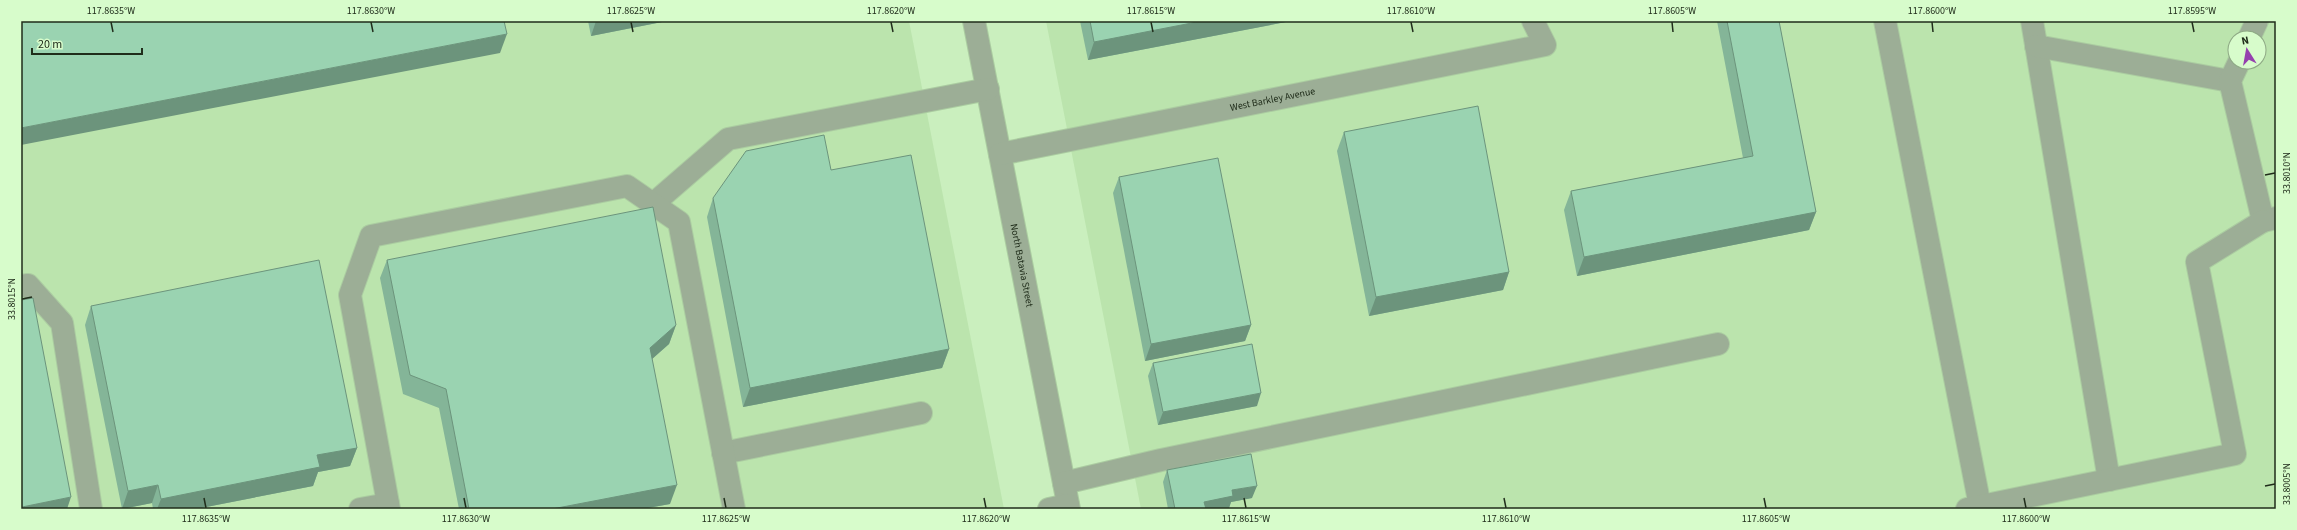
<svg xmlns="http://www.w3.org/2000/svg" width="2297" height="530" font-family="'Source Sans 3',sans-serif">
<style>
.built{fill:#bbe4ad;fill-rule:evenodd}
.lines{fill:none;stroke-linecap:round;stroke-linejoin:round}
.minor-casing{stroke:#abcca1;stroke-width:24}
.minor{stroke:#9cae96;stroke-width:22}
.wall{fill:#84b598}
.shaded-wall{fill:#6c947c}
.building{fill:#9ad3b1;stroke:#6c947c}
.ticks{fill:none;stroke:#202d1b;stroke-width:1.5}
.labels{text-anchor:middle;dominant-baseline:central;stroke-width:3.5;stroke-linejoin:round;paint-order:stroke}
.street-label{font-size:10px;fill:#202d1b;stroke:#d7fccb}
.neatline{fill:none;stroke:#202d1b;stroke-width:1.5}
.ticks-label{font-size:10px;text-anchor:middle;fill:#202d1b}
</style>
<rect width="100%" height="100%" fill="#caefbe"/>
<g class="built">
<polygon points="21,21 909,21 1004,509 21,509"/>
<path d="M1046 21H2276V509H1141ZM2235 38H2259V62H2235Z"/>
</g>
<g class="lines">
<defs>
<g id="minor">
<path id="s1" d="M974 21 1069 509"/>
<polyline points="1885,21 1980,506"/>
<polyline points="2032,21 2109,480"/>
<polyline points="2249,38 2257,21"/>
<polyline points="2036,46 2230,81"/>
<polyline points="2239,62 2230,81 2263,221 2276,218"/>
<path id="s2" d="M1000 154 1545 45 1533 21"/>
<polyline points="653,204 728,139 988,89"/>
<polyline points="21,286 28,285 62,323 91,509"/>
<polyline points="723,453 921,413"/>
<polyline points="1064,483 1161,460 1718,344"/>
<polyline points="360,509 388,504"/>
<polyline points="389,509 350,295 371,236 627,186 679,222 734,509"/>
<polyline points="1049,509 1068,505"/>
<polyline points="1967,509 2235,454 2197,262 2263,221"/>
</g>
</defs>
<use href="#minor" class="minor-casing"/>
<use href="#minor" class="minor"/>
</g>
<g class="wall">
<polygon points="588,21 667,21 591,36"/>
<polygon points="1080,21 1291,21 1088,60"/>
<polygon points="1717,21 1779,21 1816,212 1809,230 1577,276 1564,210 1571,191 1743,158"/>
<polygon points="1344,132 1509,272 1503,290 1369,316 1337,151"/>
<polygon points="831,170 949,349 942,368 743,407 707,217 713,198"/>
<polygon points="1119,177 1251,325 1245,341 1145,361 1113,193"/>
<polygon points="387,260 676,325 669,344 652,359 670,504 642,509 459,509 439,408 403,394 380,278"/>
<polygon points="91,306 357,448 350,466 318,472 313,486 196,509 153,509 152,503 122,509 85,325"/>
<polygon points="1153,363 1257,406 1158,425 1148,376"/>
<polygon points="1167,470 1252,498 1231,502 1229,508 1226,509 1168,509 1163,482"/>
</g>
<g class="shaded-wall">
<polygon points="596,21 667,21 591,36"/>
<polygon points="1202,21 1291,21 1088,60 1094,42"/>
<polygon points="507,34 500,53 21,145 21,128"/>
<polygon points="1816,212 1809,230 1577,276 1584,257"/>
<polygon points="1509,272 1503,290 1369,316 1376,297"/>
<polygon points="676,325 669,344 643,367 650,348"/>
<polygon points="1251,325 1245,341 1145,361 1151,344"/>
<polygon points="949,349 942,368 743,407 750,388"/>
<polygon points="1261,393 1257,406 1158,425 1163,412"/>
<polygon points="357,448 350,466 318,472 313,486 196,509 157,509 161,499 317,455"/>
<polygon points="158,485 152,503 122,509 128,491"/>
<polygon points="677,485 670,504 642,509 552,509"/>
<polygon points="1257,486 1252,498 1231,502 1229,508 1226,509 1202,509 1204,502 1232,490"/>
<polygon points="71,497 67,509 21,509 21,507"/>
</g>
<g class="building">
<polygon points="21,21 504,21 507,34 21,128"/>
<polygon points="1090,21 1202,21 1094,42"/>
<polygon points="1727,21 1779,21 1816,212 1584,257 1571,191 1753,156"/>
<polygon points="1478,106 1509,272 1376,297 1344,132"/>
<polygon points="824,135 831,170 911,155 949,349 750,388 713,198 746,151"/>
<polygon points="1218,158 1251,325 1151,344 1119,177"/>
<polygon points="653,207 676,325 650,348 677,485 552,509 469,509 446,389 410,375 387,260"/>
<polygon points="319,260 357,448 317,455 320,467 161,499 158,485 128,491 91,306"/>
<polygon points="33,298 71,497 22,507 21,507 21,300"/>
<polygon points="1252,344 1261,393 1163,412 1153,363"/>
<polygon points="1251,454 1257,486 1232,490 1233,496 1204,502 1206,509 1175,509 1167,470"/>
</g>
<path class="ticks" d="M111 22 113 32M371 22 373 32M631 22 633 32M891 22 893 32M1151 22 1153 32M1411 22 1413 32M1672 22 1673 32M1932 22 1933 32M2192 22 2194 32M2265 175 2275 173M22 299 32 297M2265 486 2275 484M204 498 206 508M464 498 466 508M724 498 726 508M984 498 986 508M1244 498 1246 508M1504 498 1506 508M1764 498 1766 508M2024 498 2026 508"/>
<g class="labels">
<g class="street-label">
<text stroke="none"><textPath href="#s2" startOffset="278">West Barkley Avenue</textPath></text>
<text stroke="none"><textPath href="#s1" startOffset="249">North Batavia Street</textPath></text>
</g>
</g>
<rect width="2297" height="530" fill="none" stroke="#d7fccb" stroke-width="44"/>
<g transform="translate(2247 50) rotate(349)"><circle r="19" fill="#d7fccb" stroke="#8ea985"/>
<path d="M0-3L7 15L0 10L-7 15Z" fill="#9540ae"/>
<text y="-6" font-size="11" font-weight="bold" text-anchor="middle" fill="#202d1b">N</text>
</g>
<path d="M32 48v6h110v-6" fill="none" stroke="#202d1b" stroke-width="2"/>
<text x="38" y="48" font-size="12" fill="#202d1b" stroke="#d7fccb" stroke-width="3" paint-order="stroke">20 m</text>
<rect x="22" y="22" width="2253" height="486" class="neatline"/>
<g class="ticks-label">
<text x="111" y="14">117.8635°W</text>
<text x="371" y="14">117.8630°W</text>
<text x="631" y="14">117.8625°W</text>
<text x="891" y="14">117.8620°W</text>
<text x="1151" y="14">117.8615°W</text>
<text x="1411" y="14">117.8610°W</text>
<text x="1672" y="14">117.8605°W</text>
<text x="1932" y="14">117.8600°W</text>
<text x="2192" y="14">117.8595°W</text>
<text transform="translate(2286 173) rotate(-90)" y="4">33.8010°N</text>
<text transform="translate(11 299) rotate(-90)" y="4">33.8015°N</text>
<text transform="translate(2286 484) rotate(-90)" y="4">33.8005°N</text>
<text x="206" y="522">117.8635°W</text>
<text x="466" y="522">117.8630°W</text>
<text x="726" y="522">117.8625°W</text>
<text x="986" y="522">117.8620°W</text>
<text x="1246" y="522">117.8615°W</text>
<text x="1506" y="522">117.8610°W</text>
<text x="1766" y="522">117.8605°W</text>
<text x="2026" y="522">117.8600°W</text>
</g>
</svg>
